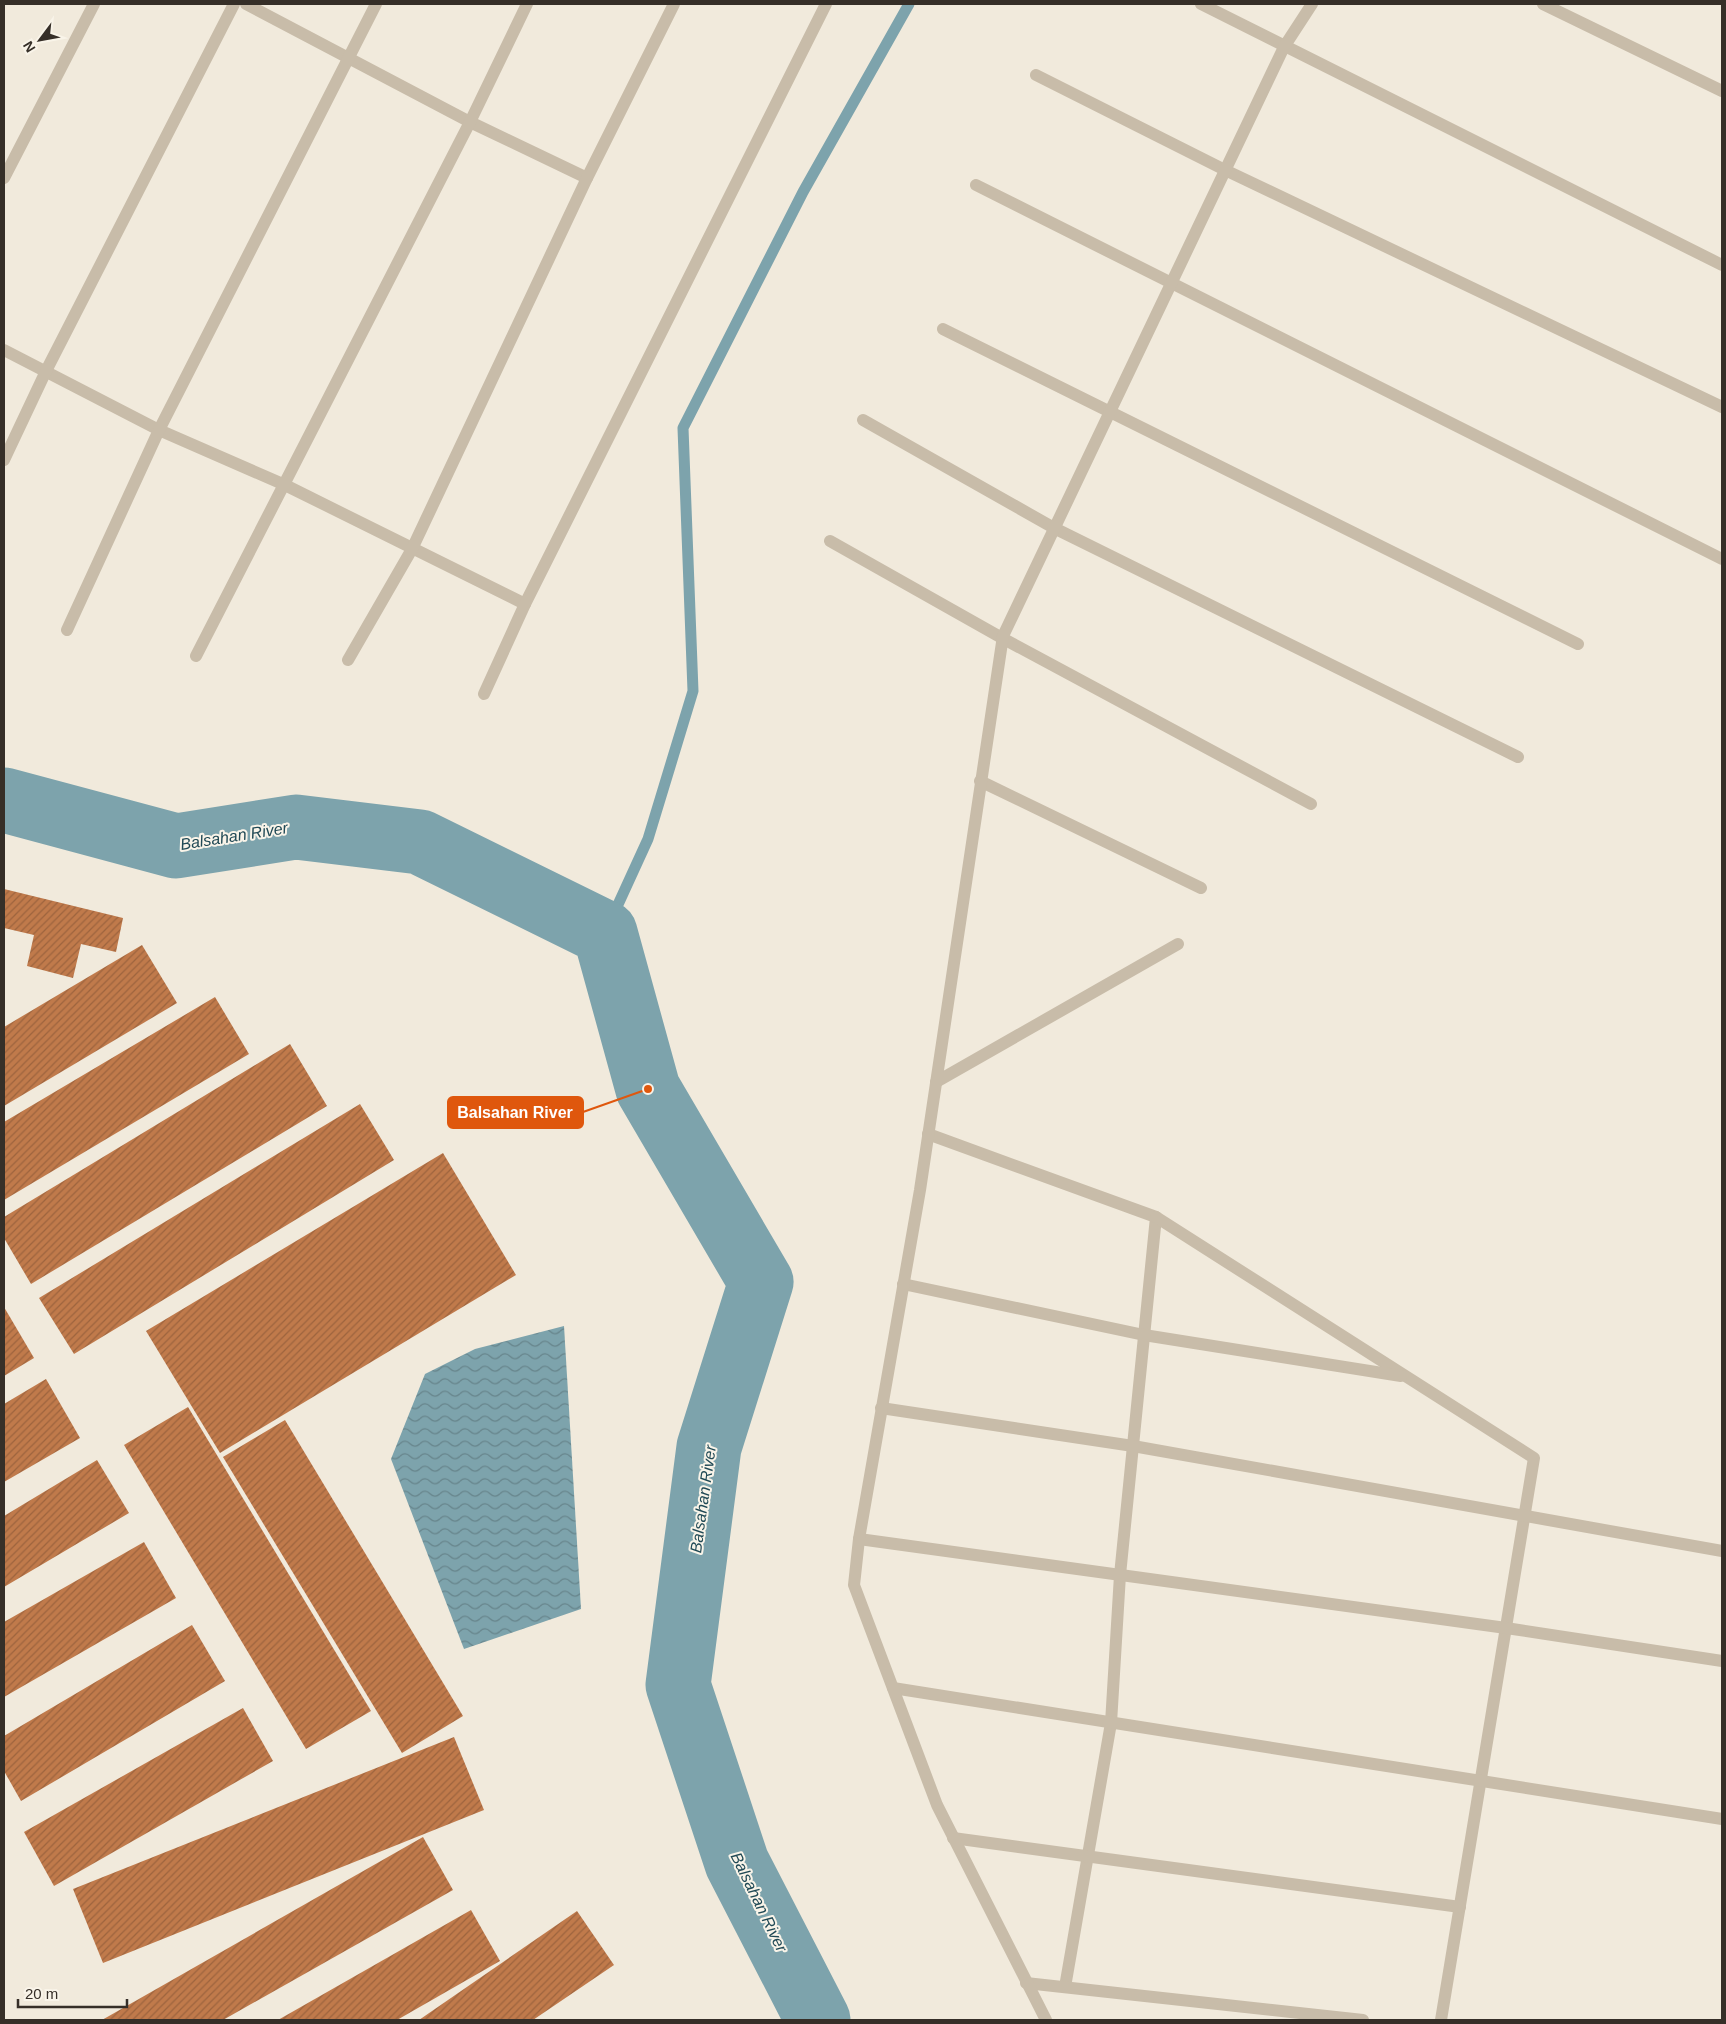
<svg xmlns="http://www.w3.org/2000/svg" width="1726" height="2024" font-family="Arial,sans-serif">
<style>
.water{fill:url(#water-waves)}
.lines{fill:none;stroke-linecap:round;stroke-linejoin:round}
.stream{stroke:#7da3ac;stroke-width:11}
.river{stroke:#7da3ac;stroke-width:65}
.building{fill:url(#building-hatch)}
.service{stroke:#c8bca9;stroke-width:12}
.minor{stroke:#c8bca9;stroke-width:12}
.labels{text-anchor:middle;dominant-baseline:central;stroke-width:4;stroke-linejoin:round;paint-order:stroke}
.water-label{font-size:16px;font-style:italic;fill:#204955;stroke:#f9f4e9}
.leader{fill:none;stroke:#df570d;stroke-width:2}
.callout-dot{fill:#df570d;stroke:#f9f4e9;stroke-width:2}
.callout{fill:#df570d;stroke:#df570d;stroke-width:2}
.callout-label{font-size:16px;text-anchor:middle;font-weight:bold;fill:#fff}
</style>
<defs>
<pattern id="water-waves" width="16" height="10" patternUnits="userSpaceOnUse" patternTransform="scale(1.25)"><rect width="16" height="10" fill="#7da3ac"/><path d="M0 5q4-4 8 0t8 0" fill="none" stroke="#67858c"/></pattern>
<pattern id="building-hatch" width="6" height="6" patternUnits="userSpaceOnUse" patternTransform="scale(1.25)"><rect width="6" height="6" fill="#c07a4b"/><path d="M-1 1l2-2M0 6l6-6M5 7l2-2" fill="none" stroke="#9d643e"/></pattern>
</defs>
<rect width="100%" height="100%" fill="#f1eadc"/>
<polygon class="water" points="564,1326 581,1609 464,1649 391,1459 425,1374 475,1349"/>
<g class="lines">
<polyline class="stream" points="605,933 648,839 693,691 683,428 803,192 909,4"/>
<polyline class="river" points="4,800 176,846 296,827 420,842 605,933 648,1089 761,1282 709,1447 678,1685 737,1863 818,2020"/>
</g>
<g class="building">
<polygon points="4,889 123,918 116,952 81,944 73,978 27,966 34,935 4,928"/>
<polygon points="142,945 177,1003 4,1106 4,1027"/>
<polygon points="215,997 249,1054 4,1200 4,1122"/>
<polygon points="290,1044 327,1106 31,1284 4,1238 4,1217"/>
<polygon points="360,1104 394,1160 74,1354 39,1298"/>
<polygon points="443,1153 516,1275 220,1453 146,1331"/>
<polygon points="4,1307 34,1358 4,1376"/>
<polygon points="46,1379 80,1438 4,1482 4,1404"/>
<polygon points="188,1407 371,1711 306,1749 124,1445"/>
<polygon points="285,1420 463,1716 402,1753 223,1457"/>
<polygon points="97,1460 129,1513 4,1587 4,1516"/>
<polygon points="144,1542 176,1598 4,1697 4,1622"/>
<polygon points="192,1625 225,1681 21,1801 4,1771 4,1736"/>
<polygon points="243,1708 273,1761 54,1886 24,1832"/>
<polygon points="454,1737 484,1810 103,1963 73,1889"/>
<polygon points="423,1837 453,1890 223,2020 102,2020"/>
<polygon points="471,1910 500,1961 397,2020 278,2020"/>
<polygon points="577,1911 614,1965 533,2020 419,2020"/>
</g>
<g class="lines">
<polyline class="service" points="936,1082 1178,944"/>
<g class="minor">
<polyline points="246,4 470,122 587,178"/>
<polyline points="1201,4 1722,265"/>
<polyline points="1543,4 1722,91"/>
<polyline points="1036,75 1225,170 1722,407"/>
<polyline points="4,178 94,4"/>
<polyline points="976,185 1722,559"/>
<polyline points="943,329 1578,644"/>
<polyline points="4,350 159,430 285,485 525,604"/>
<polyline points="863,420 1054,528 1518,757"/>
<polyline points="4,460 46,371 234,4"/>
<polyline points="830,541 1002,638 1311,804"/>
<polyline points="67,630 159,430 376,4"/>
<polyline points="196,656 470,122 527,4"/>
<polyline points="348,660 412,549 587,178 674,4"/>
<polyline points="484,694 525,604 826,4"/>
<polyline points="980,781 1201,888"/>
<polyline points="928,1134 1156,1217 1120,1575 1111,1723 1065,1987"/>
<polyline points="1156,1217 1534,1458 1441,2020"/>
<polyline points="903,1284 1144,1335 1401,1376"/>
<polyline points="881,1408 1133,1446 1722,1551"/>
<polyline points="859,1539 1506,1628 1722,1661"/>
<polyline points="893,1688 1722,1819"/>
<polyline points="953,1838 1460,1907"/>
<polyline points="1026,1983 1363,2020"/>
<polyline points="1046,2020 937,1805 854,1585 859,1539 920,1190 1003,636 1284,47 1312,4"/>
</g>
</g>
<g class="labels">
<g class="water-label">
<text transform="translate(234 836) rotate(-9)">Balsahan River</text>
<text transform="translate(703 1499) rotate(-82)">Balsahan River</text>
<text transform="translate(759 1902) rotate(64)">Balsahan River</text>
</g>
</g>
<path class="leader" d="M648 1089L583 1112"/>
<circle class="callout-dot" cx="648" cy="1089" r="5"/>
<rect class="callout" x="448" y="1097" width="135" height="31" rx="5"/>
<g class="callout-label">
<text x="515" y="1118">Balsahan River</text>
</g>
<rect width="1726" height="2024" fill="none" stroke="#362f28" stroke-width="10"/>
<g transform="translate(40 40) rotate(238)" stroke="#f9f4e9" stroke-width="4" paint-order="stroke">
<path d="M0-4L9 19L0 12L-9 19Z" fill="#362f28"/>
<text y="-8" font-size="14" font-weight="bold" text-anchor="middle" fill="#362f28">N</text>
</g>
<path d="M18 1999v8h109v-8" fill="none" stroke="#362f28" stroke-width="2.5"/>
<text x="25" y="1999" font-size="15" fill="#362f28" stroke="#f9f4e9" stroke-width="4" paint-order="stroke">20 m</text>
</svg>
